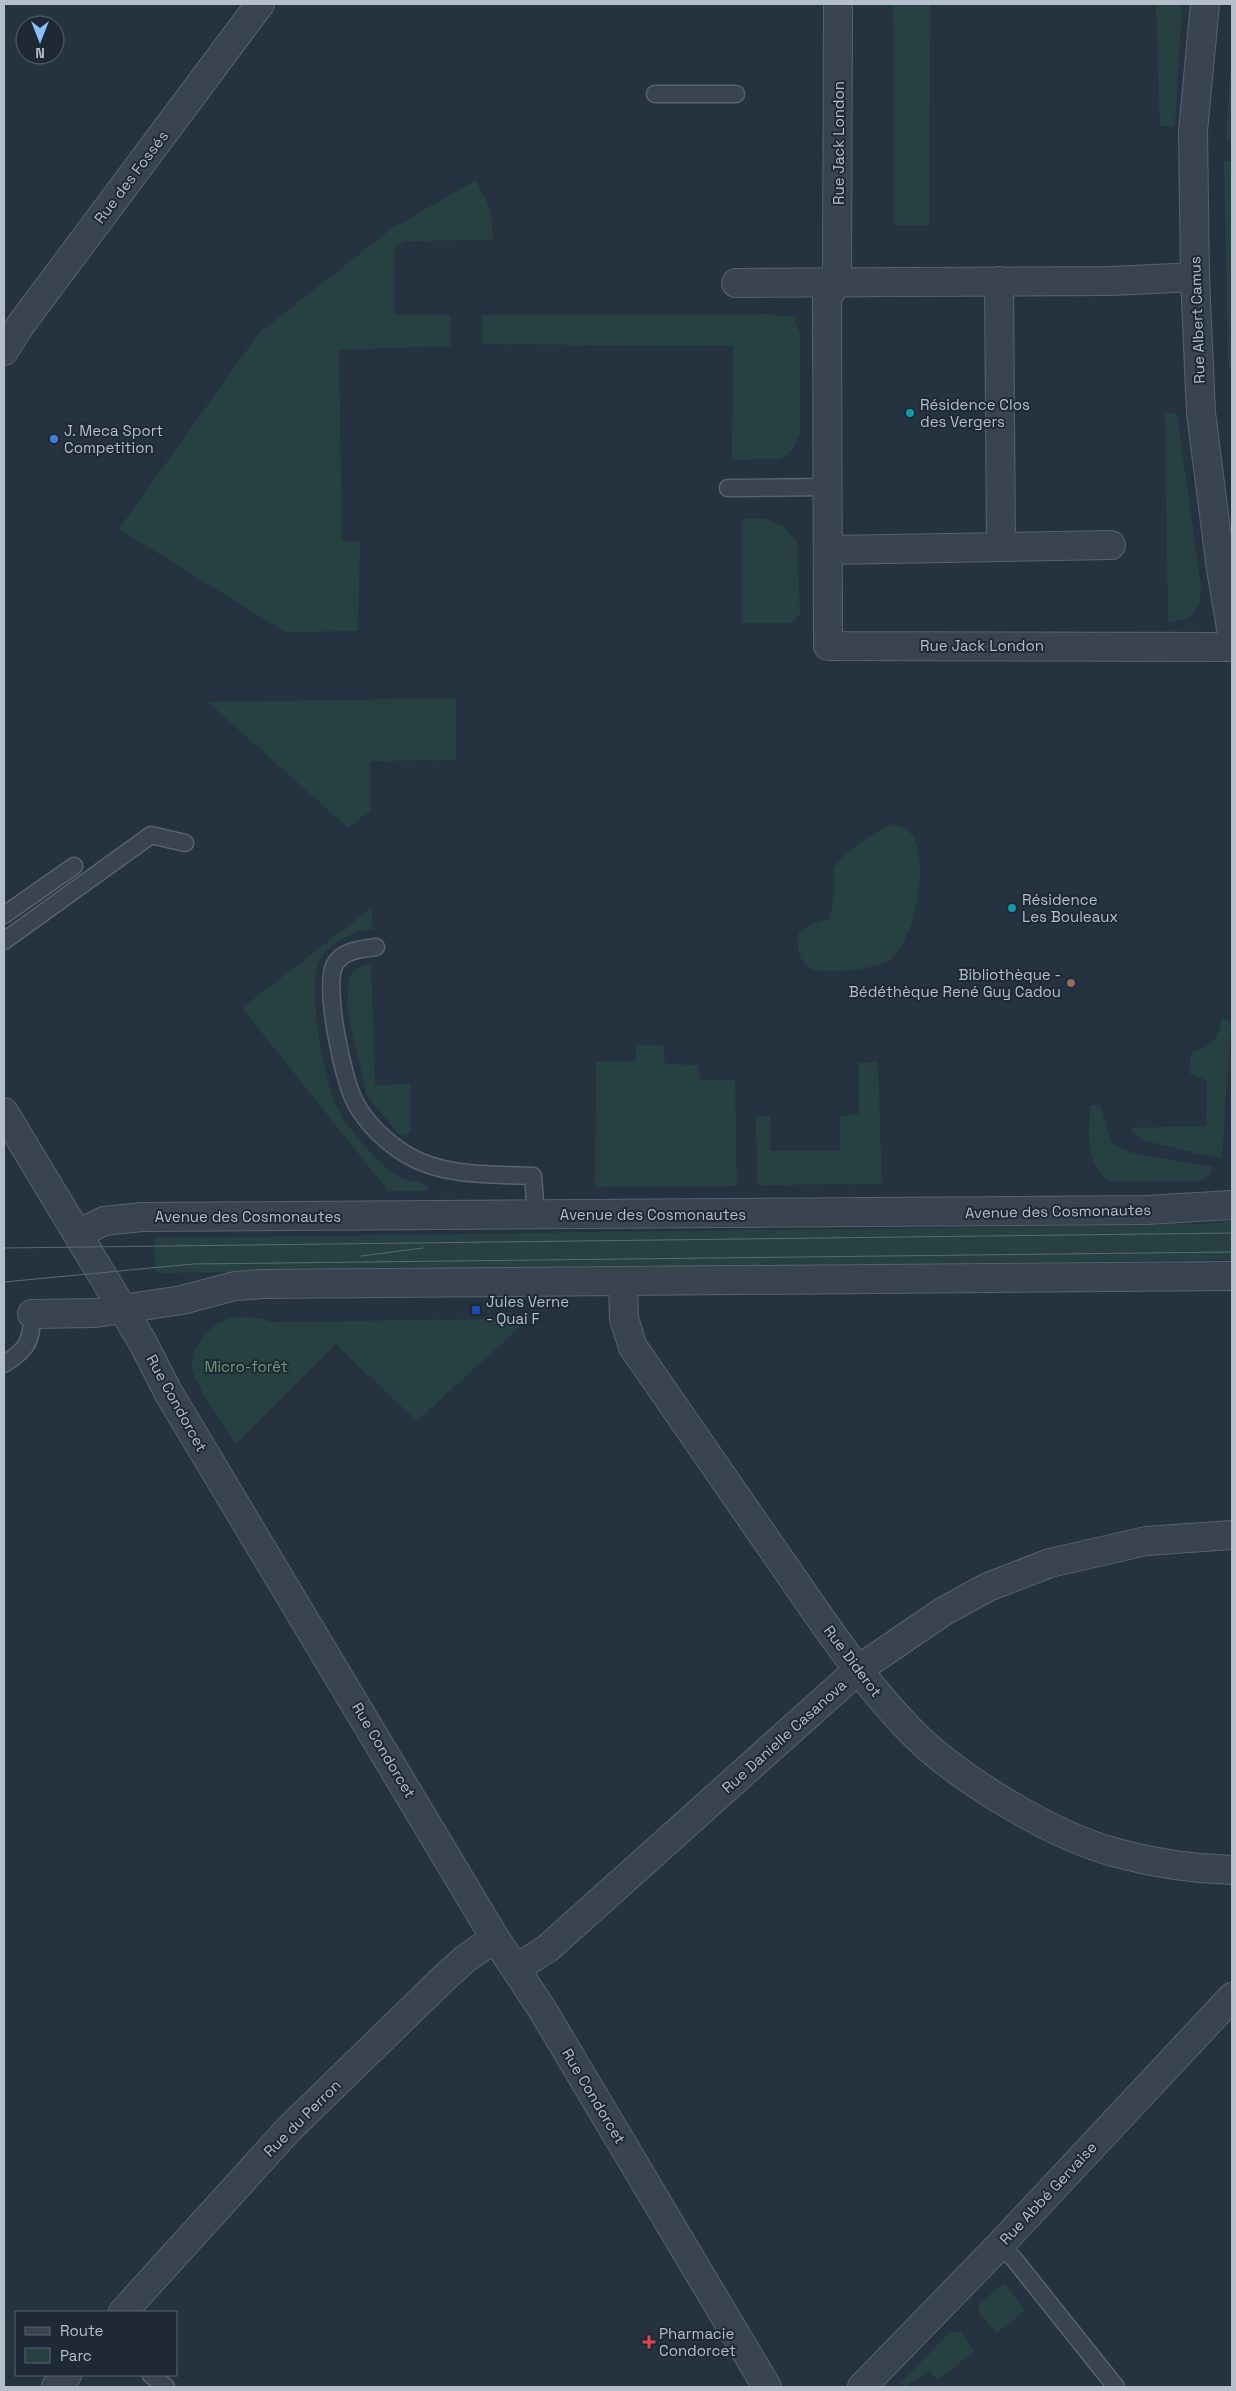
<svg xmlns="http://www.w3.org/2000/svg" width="1236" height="2391" font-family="'Space Grotesk',sans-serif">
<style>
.green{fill:#274041}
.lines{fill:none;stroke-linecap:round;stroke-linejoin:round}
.service-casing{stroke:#57626d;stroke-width:19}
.minor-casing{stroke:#57626d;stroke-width:30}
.tertiary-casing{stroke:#57626d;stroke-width:30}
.service{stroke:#394450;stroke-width:16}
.minor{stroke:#394450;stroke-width:28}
.tertiary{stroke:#394450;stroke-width:28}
.tram{stroke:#5b6977;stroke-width:1}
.culture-dot{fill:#0f9aa8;stroke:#1e2935;stroke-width:2}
.shop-dot{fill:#3f7fe0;stroke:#1e2935;stroke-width:2}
.education-dot{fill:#8d6e63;stroke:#1e2935;stroke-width:2}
.transit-dot{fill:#1a4fb4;stroke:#1e2935;stroke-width:2}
.health-dot{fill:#e0444e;stroke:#1e2935;stroke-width:2}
.labels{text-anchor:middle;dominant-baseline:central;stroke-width:4;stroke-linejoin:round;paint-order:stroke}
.street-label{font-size:15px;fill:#b5bfca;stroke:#1e2935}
.poi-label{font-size:15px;fill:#b5bfca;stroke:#1e2935;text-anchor:start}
.park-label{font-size:15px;fill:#6c9c73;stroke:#1e2935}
</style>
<rect width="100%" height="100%" fill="#253340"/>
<g class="green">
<polygon points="893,4 930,4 929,225 894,225"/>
<polygon points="1156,4 1182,4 1175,126 1160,126"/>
<polygon points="1230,71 1232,71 1232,141 1226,141"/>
<polygon points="1224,161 1232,161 1232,376 1228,363"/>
<polygon points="476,180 491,211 493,240 406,241 395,245 394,314 450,315 451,346 339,350 342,541 360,542 358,631 285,632 119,529 259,333 391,229"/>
<polygon points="769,314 794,317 800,334 800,433 793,449 781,459 732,460 733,346 482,344 482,315"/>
<polygon points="1165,413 1177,413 1201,588 1199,604 1190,618 1168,623"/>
<polygon points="742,518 765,519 783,526 797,542 800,614 792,623 742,623"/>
<polygon points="456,698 456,760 370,761 371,810 348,828 208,702"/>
<path d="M890 824C900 826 911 830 915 840 928 868 915 943 888 961 874 969 819 977 807 966 797 957 798 946 798 934 808 925 817 922 830 919L835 885 833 868C849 848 868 837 890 824Z"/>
<path d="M371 908 373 929C354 931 332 941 321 958 305 984 324 1080 337 1108 341 1118 351 1130 359 1139 369 1152 383 1167 398 1176 407 1181 420 1181 430 1187L424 1191H388L242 1008Z"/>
<polygon points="371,963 375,1085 410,1084 411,1130 406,1136 399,1134 367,1096 347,1010 349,976 361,966"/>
<path d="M1222 1018 1231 1022 1222 1159 1141 1140 1130 1128 1206 1126 1207 1081 1189 1073 1191 1053C1213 1045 1217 1041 1222 1018Z"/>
<polygon points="636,1045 663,1045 665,1064 699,1065 700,1080 735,1080 737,1186 595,1187 596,1062 636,1061"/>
<polygon points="878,1061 882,1184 757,1185 756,1117 770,1116 770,1151 840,1151 840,1116 859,1114 859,1063"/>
<path d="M1090 1105H1100L1112 1144 1132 1153 1213 1167 1210 1175 1200 1181 1111 1182C1084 1164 1089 1133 1090 1105Z"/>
<polygon points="1232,1221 1232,1260 156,1273 154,1238 1204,1224"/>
<path d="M505 1313 533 1315 417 1421 336 1345 236 1444C221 1421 202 1397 193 1372 190 1365 194 1352 197 1346 216 1315 239 1312 272 1322L493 1319Z"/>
<polygon points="1005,2284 1025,2311 997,2333 979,2313 979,2305 999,2286"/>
<polygon points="960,2331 975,2351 937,2380 929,2370 905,2387 900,2384 950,2332"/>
</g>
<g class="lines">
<defs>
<g id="service">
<polyline points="655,94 736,94"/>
<polyline points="728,488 828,487"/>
<polyline points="4,915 74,866"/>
<polyline points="4,941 151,835 185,843"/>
<path d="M376 947C362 949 343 950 335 964 323 985 343 1082 356 1104 367 1124 387 1143 407 1155 444 1177 492 1174 533 1176L536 1215"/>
<path d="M4 1364C28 1349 32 1341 32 1314"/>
<polyline points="1000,2245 1014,2259 1116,2387"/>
<polyline points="151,2375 166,2387"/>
</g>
<g id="minor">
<polyline points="838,4 837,282 827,298 828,646 1232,647"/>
<polyline points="1205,4 1193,131 1195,277 1201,413 1221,569 1232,634"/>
<polyline points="999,281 1001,547"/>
<polyline points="736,283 1112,281 1195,277"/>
<polyline points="4,351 19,327 260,4"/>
<polyline points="829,550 1111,545"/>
<polyline points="78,1234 104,1221 142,1217 1146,1210 1232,1205"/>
<path d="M623 1282 624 1319 633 1347C681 1416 728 1485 776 1554 817 1613 857 1675 907 1727 953 1776 1052 1836 1117 1853 1154 1863 1193 1869 1232 1870"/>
<polyline points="32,1314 95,1313 122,1309 182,1300 235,1286 262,1284 1232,1276"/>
<polyline points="517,1968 548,1948 859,1669 944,1611 988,1587 1050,1563 1146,1541 1232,1535"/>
<polyline points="123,2312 288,2130 442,1980 465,1959 495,1938"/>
<polyline points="56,2387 67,2375"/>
<polyline points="862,2387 1000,2245 1232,1997"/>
</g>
<polyline id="tertiary" points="4,1112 142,1341 168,1392 495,1938 542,2009 767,2387"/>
</defs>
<use href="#service" class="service-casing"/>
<use href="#minor" class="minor-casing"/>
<use href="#tertiary" class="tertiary-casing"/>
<use href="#service" class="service"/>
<use href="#minor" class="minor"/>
<use href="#tertiary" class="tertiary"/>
<g class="tram">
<polyline points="4,1248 1232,1233"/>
<polyline points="361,1256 423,1248"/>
<polyline points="4,1282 193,1264 1232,1252"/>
</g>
</g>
<g class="culture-dot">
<circle cx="910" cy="413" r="5"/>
<circle cx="1012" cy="908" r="5"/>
</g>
<circle class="shop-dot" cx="54" cy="439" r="5"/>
<circle class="education-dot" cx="1071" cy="983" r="5"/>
<rect class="transit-dot" x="471" y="1305" width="10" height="10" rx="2.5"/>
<path class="health-dot" d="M646.5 2334.5h5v5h5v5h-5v5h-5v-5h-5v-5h5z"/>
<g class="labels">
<g class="street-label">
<text transform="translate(838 143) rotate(-90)">Rue Jack London</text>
<text transform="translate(131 177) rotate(-53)">Rue des Fossés</text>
<text transform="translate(1197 320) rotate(-92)">Rue Albert Camus</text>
<text x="982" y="645">Rue Jack London</text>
<text transform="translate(1058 1211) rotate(-1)">Avenue des Cosmonautes</text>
<text x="653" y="1214">Avenue des Cosmonautes</text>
<text x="248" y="1216">Avenue des Cosmonautes</text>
<text transform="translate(177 1403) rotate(61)">Rue Condorcet</text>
<text transform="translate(853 1661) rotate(53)">Rue Diderot</text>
<text transform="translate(784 1736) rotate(-42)">Rue Danielle Casanova</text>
<text transform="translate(384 1750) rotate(59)">Rue Condorcet</text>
<text transform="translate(594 2096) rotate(59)">Rue Condorcet</text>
<text transform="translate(302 2118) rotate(-45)">Rue du Perron</text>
<text transform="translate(1048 2193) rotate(-47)">Rue Abbé Gervaise</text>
</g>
<g class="poi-label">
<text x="920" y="404">Résidence Clos<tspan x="920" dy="17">des Vergers</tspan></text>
<text x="64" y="430">J. Meca Sport<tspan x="64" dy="17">Competition</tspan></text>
<text x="1022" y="899">Résidence<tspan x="1022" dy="17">Les Bouleaux</tspan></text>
<text x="1061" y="974" text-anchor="end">Bibliothèque -<tspan x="1061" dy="17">Bédéthèque René Guy Cadou</tspan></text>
<text x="486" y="1301">Jules Verne<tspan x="486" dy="17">- Quai F</tspan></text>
<text x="659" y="2333">Pharmacie<tspan x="659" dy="17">Condorcet</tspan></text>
</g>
<g class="park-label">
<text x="246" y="1366">Micro-forêt</text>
</g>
</g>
<rect width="1236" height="2391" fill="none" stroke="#b5bfca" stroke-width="10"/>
<rect x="15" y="2311" width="162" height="65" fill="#1e2935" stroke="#5a6571"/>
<rect x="25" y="2327" width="25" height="8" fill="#394450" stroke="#5a6571"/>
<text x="60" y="2336" font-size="15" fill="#b5bfca">Route</text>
<rect x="25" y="2348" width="25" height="15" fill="#274041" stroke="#5a6571"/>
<text x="60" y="2361" font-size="15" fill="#b5bfca">Parc</text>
<g transform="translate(40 40) rotate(180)"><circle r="24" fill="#1e2935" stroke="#5a6571"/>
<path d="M0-4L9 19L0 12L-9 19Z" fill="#8cbff9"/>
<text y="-8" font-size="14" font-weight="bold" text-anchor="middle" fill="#b5bfca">N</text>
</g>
</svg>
